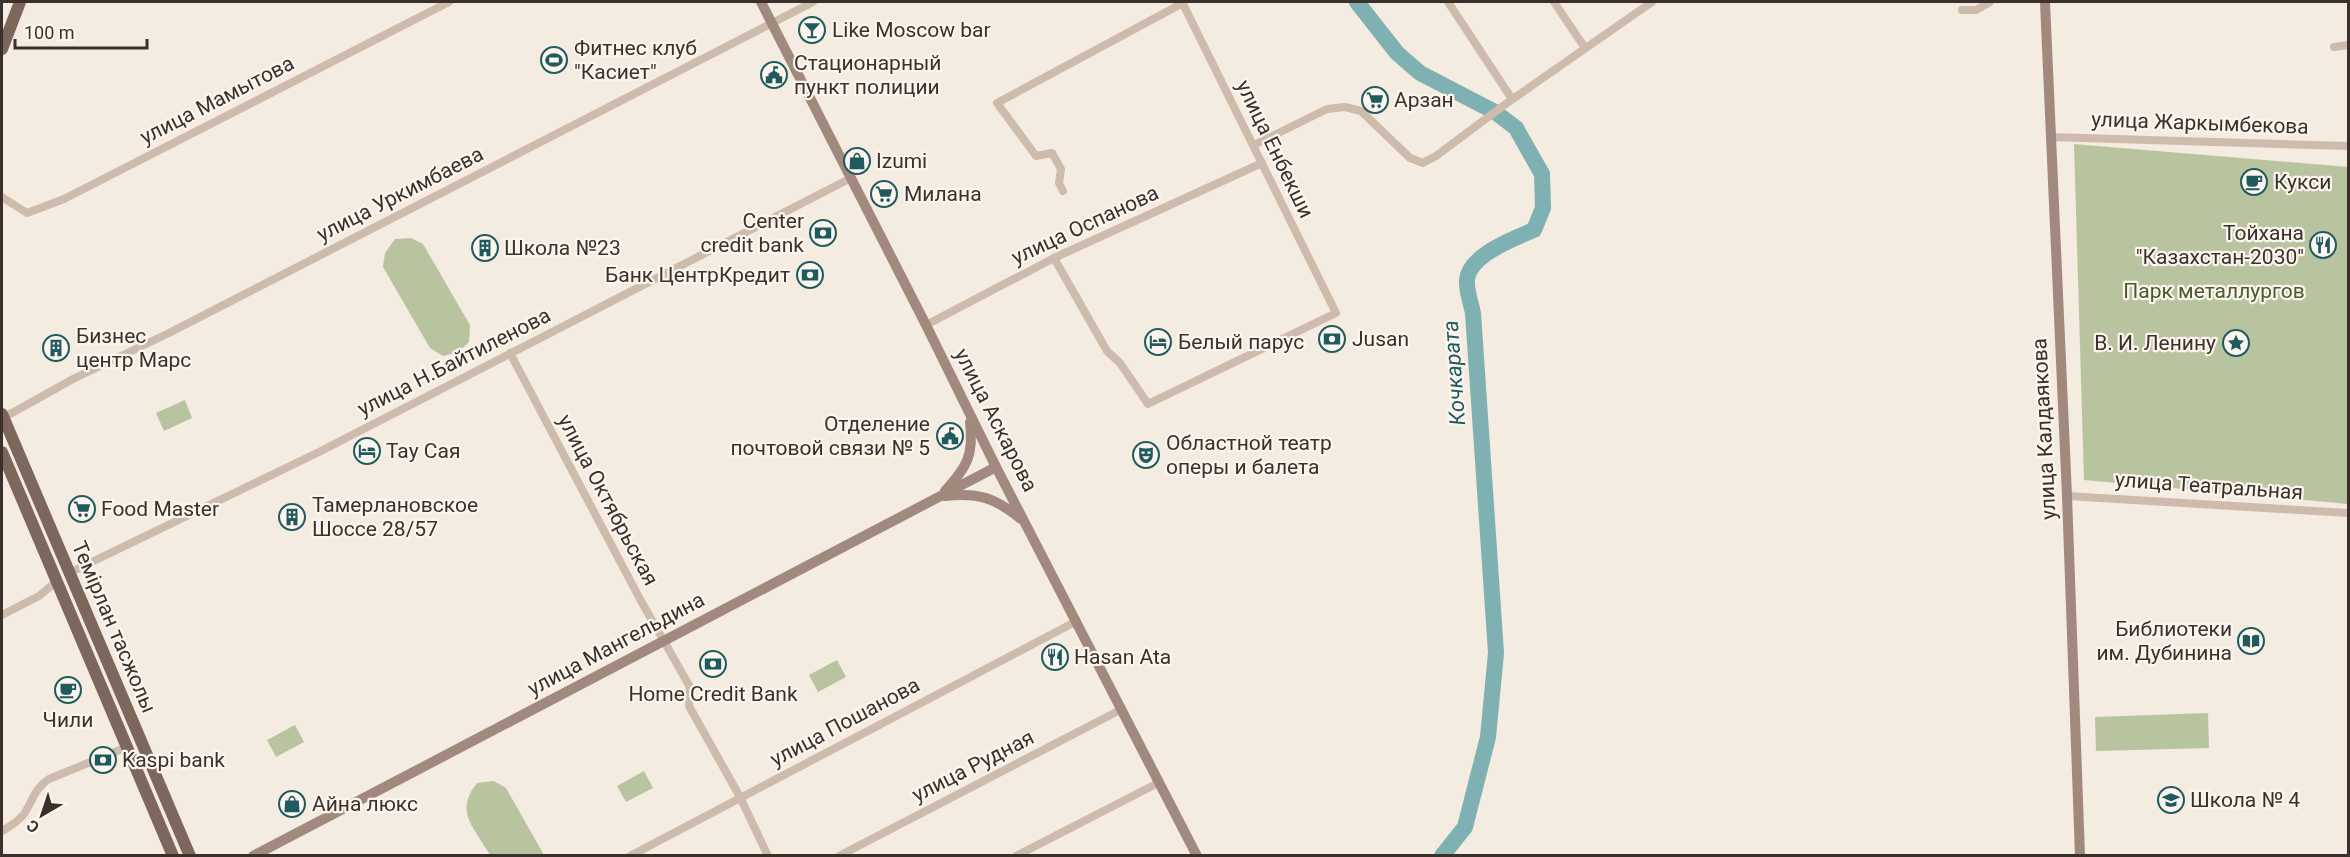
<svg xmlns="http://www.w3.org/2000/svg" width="2350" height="857" font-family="Roboto,sans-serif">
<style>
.green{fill:#b8c4a0}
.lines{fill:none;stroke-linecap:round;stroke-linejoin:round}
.river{stroke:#7fb0b2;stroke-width:16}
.street{stroke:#cdbbac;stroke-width:8}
.secondary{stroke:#a18a7d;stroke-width:10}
.primary{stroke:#7d675c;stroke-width:12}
.labels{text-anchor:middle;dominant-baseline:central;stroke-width:4.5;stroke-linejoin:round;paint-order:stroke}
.poi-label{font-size:21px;fill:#3b302b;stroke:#fbf5ee;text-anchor:start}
.street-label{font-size:21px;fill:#3b302b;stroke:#fbf5ee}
.park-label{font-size:21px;fill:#4a5a2e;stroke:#fbf5ee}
.water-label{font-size:22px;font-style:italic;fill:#1f5a5e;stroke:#fbf5ee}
</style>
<rect width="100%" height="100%" fill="#f4ebe1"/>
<g class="green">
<polygon points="2074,144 2348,167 2348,504 2084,480"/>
<polygon points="411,238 423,244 470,325 469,342 458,352 443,356 430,348 383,267 385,253 395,239"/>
<polygon points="185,400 192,418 164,431 156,413"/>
<polygon points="837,660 846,677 818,692 809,675"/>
<polygon points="2208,713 2209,748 2096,751 2095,717"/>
<polygon points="295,725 304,742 276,757 267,740"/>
<polygon points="644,771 653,788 626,802 617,786"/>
<path d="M494 781 506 788 544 855H490C474 827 454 812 477 783Z"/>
</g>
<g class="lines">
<path class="river" d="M1357 2 1397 53 1420 73 1495 112 1516 128 1542 174 1543 208 1534 230C1515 238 1469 255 1467 280 1466 290 1471 303 1473 313L1496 653 1488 737 1465 827 1442 856"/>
<g class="street">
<polyline points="1448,2 1512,99"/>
<polyline points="1554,2 1585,48"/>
<polyline points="1962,10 1976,10 1990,2"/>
<polyline points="2334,47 2348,45"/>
<polyline points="2050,137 2348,146"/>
<polyline points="1254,145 1327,109 1345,107 1361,111 1410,158 1423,163 1436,156 1507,103 1652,2"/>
<polyline points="1063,191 1059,183 1061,169 1052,153 1036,156 997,103 1183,3"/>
<polyline points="2,197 27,213 64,199 449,2"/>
<polyline points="1054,258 1107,351 1120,363 1148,404 1336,313 1182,2"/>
<polyline points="926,325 1054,258 1262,163"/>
<polyline points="510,353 641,601 690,687 689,706 740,797 768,856"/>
<polyline points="3,418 73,379 169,333 813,2"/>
<polyline points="2067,496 2348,513"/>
<polyline points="69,573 319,452 851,178"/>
<polyline points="2,615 39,596 57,581"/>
<path d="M2 831C9 827 19 821 24 814 33 800 35 788 49 779L127 747"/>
<polyline points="630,856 1077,621"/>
<polyline points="839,856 1122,709"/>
<polyline points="1016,856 1160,782"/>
</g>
<g class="secondary">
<polyline points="761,2 926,325 996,467 1197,856"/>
<polyline points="2045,2 2067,496 2080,856"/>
<path d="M945 491C967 467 974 455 970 422"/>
<path d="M945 496C979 492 995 498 1021 519"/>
<polyline points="253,856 996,467"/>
</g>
<g class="primary">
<polyline points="2,49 20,2"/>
<polyline points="2,414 190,856"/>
<polyline points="2,452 173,856"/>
</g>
</g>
<defs>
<symbol id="bar-ring" viewBox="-11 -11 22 22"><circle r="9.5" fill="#fbf5ee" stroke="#1f5a5e" stroke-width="1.5"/><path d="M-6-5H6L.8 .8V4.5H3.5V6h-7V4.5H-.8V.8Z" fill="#1f5a5e"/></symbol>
<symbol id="stadium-ring" viewBox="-11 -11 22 22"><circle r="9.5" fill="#fbf5ee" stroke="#1f5a5e" stroke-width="1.5"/><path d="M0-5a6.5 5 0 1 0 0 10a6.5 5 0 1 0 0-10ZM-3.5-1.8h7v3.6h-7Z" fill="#1f5a5e"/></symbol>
<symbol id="civic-ring" viewBox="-11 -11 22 22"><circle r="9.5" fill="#fbf5ee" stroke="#1f5a5e" stroke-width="1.5"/><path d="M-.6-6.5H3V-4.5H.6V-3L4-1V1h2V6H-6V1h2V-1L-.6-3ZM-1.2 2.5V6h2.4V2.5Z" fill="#1f5a5e"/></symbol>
<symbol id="supermarket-ring" viewBox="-11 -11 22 22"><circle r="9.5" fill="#fbf5ee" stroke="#1f5a5e" stroke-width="1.5"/><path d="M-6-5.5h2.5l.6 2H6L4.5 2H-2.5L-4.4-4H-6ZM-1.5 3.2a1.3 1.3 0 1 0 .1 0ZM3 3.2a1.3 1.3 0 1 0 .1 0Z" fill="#1f5a5e"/></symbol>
<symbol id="shop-ring" viewBox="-11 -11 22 22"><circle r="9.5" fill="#fbf5ee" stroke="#1f5a5e" stroke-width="1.5"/><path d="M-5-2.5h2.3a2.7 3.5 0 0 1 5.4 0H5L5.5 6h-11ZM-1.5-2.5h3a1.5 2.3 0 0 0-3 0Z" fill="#1f5a5e"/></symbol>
<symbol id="cafe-ring" viewBox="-11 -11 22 22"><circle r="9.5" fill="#fbf5ee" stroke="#1f5a5e" stroke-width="1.5"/><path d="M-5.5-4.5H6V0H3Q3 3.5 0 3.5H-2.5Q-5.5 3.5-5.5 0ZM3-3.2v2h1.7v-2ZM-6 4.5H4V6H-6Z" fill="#1f5a5e"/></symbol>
<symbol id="bank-ring" viewBox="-11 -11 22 22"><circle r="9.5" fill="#fbf5ee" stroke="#1f5a5e" stroke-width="1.5"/><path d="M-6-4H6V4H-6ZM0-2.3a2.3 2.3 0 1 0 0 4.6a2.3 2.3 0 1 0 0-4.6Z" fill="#1f5a5e"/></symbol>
<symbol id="restaurant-ring" viewBox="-11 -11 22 22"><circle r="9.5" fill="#fbf5ee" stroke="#1f5a5e" stroke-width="1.5"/><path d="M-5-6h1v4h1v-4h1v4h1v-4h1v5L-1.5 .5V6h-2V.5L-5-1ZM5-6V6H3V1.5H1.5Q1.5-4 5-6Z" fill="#1f5a5e"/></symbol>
<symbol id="building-ring" viewBox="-11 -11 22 22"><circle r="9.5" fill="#fbf5ee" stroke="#1f5a5e" stroke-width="1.5"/><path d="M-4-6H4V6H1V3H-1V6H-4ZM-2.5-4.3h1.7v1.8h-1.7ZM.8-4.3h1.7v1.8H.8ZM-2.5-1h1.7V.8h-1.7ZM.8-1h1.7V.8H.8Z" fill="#1f5a5e"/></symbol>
<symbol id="hotel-ring" viewBox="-11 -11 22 22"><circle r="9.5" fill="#fbf5ee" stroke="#1f5a5e" stroke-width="1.5"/><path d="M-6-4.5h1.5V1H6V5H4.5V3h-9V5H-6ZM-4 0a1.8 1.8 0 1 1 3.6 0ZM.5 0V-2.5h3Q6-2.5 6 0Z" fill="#1f5a5e"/></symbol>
<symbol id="sight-ring" viewBox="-11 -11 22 22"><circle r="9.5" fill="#fbf5ee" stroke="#1f5a5e" stroke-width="1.5"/><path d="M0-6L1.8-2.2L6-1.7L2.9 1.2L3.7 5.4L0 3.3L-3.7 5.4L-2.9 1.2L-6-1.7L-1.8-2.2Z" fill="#1f5a5e"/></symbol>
<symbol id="theatre-ring" viewBox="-11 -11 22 22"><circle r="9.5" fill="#fbf5ee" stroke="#1f5a5e" stroke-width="1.5"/><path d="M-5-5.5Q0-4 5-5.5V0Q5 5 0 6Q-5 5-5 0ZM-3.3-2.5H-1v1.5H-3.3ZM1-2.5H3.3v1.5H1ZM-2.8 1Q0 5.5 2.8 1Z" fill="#1f5a5e"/></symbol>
<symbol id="library-ring" viewBox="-11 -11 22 22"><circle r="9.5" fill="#fbf5ee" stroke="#1f5a5e" stroke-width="1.5"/><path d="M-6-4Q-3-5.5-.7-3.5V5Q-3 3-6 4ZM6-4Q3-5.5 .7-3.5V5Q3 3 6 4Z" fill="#1f5a5e"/></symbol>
<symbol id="school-ring" viewBox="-11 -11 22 22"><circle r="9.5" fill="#fbf5ee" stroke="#1f5a5e" stroke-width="1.5"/><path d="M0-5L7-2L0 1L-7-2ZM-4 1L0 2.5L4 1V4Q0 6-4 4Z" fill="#1f5a5e"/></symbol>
</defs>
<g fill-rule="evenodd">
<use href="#bar-ring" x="797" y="15" width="30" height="30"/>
<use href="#stadium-ring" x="539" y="45" width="30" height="30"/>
<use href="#civic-ring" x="759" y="60" width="30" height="30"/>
<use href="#supermarket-ring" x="1360" y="85" width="30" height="30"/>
<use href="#shop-ring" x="842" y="146" width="30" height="30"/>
<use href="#cafe-ring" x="2239" y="167" width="30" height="30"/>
<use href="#supermarket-ring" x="869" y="179" width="30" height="30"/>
<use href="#bank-ring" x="808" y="218" width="30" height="30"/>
<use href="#restaurant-ring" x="2308" y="230" width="30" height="30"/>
<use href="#building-ring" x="470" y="233" width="30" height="30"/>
<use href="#bank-ring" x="795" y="260" width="30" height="30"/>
<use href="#bank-ring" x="1317" y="324" width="30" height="30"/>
<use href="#hotel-ring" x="1143" y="327" width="30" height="30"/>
<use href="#sight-ring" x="2221" y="328" width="30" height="30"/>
<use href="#building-ring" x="41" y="333" width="30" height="30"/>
<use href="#civic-ring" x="935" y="421" width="30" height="30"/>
<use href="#hotel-ring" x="352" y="436" width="30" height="30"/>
<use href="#theatre-ring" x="1131" y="440" width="30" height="30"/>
<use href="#supermarket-ring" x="67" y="494" width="30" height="30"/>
<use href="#building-ring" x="277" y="502" width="30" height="30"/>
<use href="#library-ring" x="2236" y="626" width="30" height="30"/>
<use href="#restaurant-ring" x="1040" y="642" width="30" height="30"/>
<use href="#bank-ring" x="698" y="649" width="30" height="30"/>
<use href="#cafe-ring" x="53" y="675" width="30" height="30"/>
<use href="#bank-ring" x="88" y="745" width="30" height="30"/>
<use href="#school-ring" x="2156" y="785" width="30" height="30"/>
<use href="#shop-ring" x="277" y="789" width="30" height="30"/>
</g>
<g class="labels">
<g class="poi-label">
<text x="832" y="30">Like Moscow bar</text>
<text x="574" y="48">Фитнес клуб<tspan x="574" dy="24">"Касиет"</tspan></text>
<text x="794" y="63">Стационарный<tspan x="794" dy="24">пункт полиции</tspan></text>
<text x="1394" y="100">Арзан</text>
<text x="876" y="161">Izumi</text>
<text x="2274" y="182">Кукси</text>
<text x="904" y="194">Милана</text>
<text x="804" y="221" text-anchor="end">Center<tspan x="804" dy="24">credit bank</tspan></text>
<text x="2304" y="233" text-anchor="end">Тойхана<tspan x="2304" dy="24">"Казахстан-2030"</tspan></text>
<text x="504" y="248">Школа №23</text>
<text x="790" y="275" text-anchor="end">Банк ЦентрКредит</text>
<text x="76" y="336">Бизнес<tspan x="76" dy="24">центр Марс</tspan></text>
<text x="1352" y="339">Jusan</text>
<text x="1178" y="342">Белый парус</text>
<text x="2216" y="343" text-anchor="end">В. И. Ленину</text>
<text x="930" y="424" text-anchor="end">Отделение<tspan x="930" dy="24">почтовой связи № 5</tspan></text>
<text x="1166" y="443">Областной театр<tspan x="1166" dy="24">оперы и балета</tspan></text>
<text x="386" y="451">Тау Сая</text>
<text x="312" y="505">Тамерлановское<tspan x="312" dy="24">Шоссе 28/57</tspan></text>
<text x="101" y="509">Food Master</text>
<text x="2232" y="629" text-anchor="end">Библиотеки<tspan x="2232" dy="24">им. Дубинина</tspan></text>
<text x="1074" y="657">Hasan Ata</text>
<text x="713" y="694" text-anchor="middle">Home Credit Bank</text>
<text x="68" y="720" text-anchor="middle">Чили</text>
<text x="122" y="760">Kaspi bank</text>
<text x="2190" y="800">Школа № 4</text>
<text x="312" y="804">Айна люкс</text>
</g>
<g class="street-label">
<text transform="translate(217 100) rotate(-27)">улица Мамытова</text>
<text transform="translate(2200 123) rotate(2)">улица Жаркымбекова</text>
<text transform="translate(1275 149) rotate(64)">улица Енбекши</text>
<text transform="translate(400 194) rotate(-27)">улица Уркимбаева</text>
<text transform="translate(1085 225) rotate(-25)">улица Оспанова</text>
<text transform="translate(454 362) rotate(-27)">улица Н.Байтиленова</text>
<text transform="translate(996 420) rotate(63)">улица Аскарова</text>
<text transform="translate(2044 429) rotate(-93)">улица Калдаякова</text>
<text transform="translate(2209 486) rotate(4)">улица Театральная</text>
<text transform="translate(608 500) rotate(62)">улица Октябрьская</text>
<text transform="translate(114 627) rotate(67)">Темірлан тасжолы</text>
<text transform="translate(616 644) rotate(-28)">улица Мангельдина</text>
<text transform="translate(845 722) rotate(-28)">улица Пошанова</text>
<text transform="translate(973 766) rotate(-27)">улица Рудная</text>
</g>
<g class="park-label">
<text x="2214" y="291">Парк металлургов</text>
</g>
<g class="water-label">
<text transform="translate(1454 373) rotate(-94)">Кочкарата</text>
</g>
</g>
<rect width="2350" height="857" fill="none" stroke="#3b302b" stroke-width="6"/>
<g transform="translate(42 815) rotate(219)" stroke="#fbf5ee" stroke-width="4.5" paint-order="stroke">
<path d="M0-4.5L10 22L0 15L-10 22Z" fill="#3b302b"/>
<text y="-9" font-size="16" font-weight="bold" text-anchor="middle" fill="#3b302b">С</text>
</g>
<path d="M15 39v9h132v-9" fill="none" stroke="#3b302b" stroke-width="3"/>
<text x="24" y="39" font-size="18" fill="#3b302b" stroke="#fbf5ee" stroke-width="4.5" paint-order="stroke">100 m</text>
</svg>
